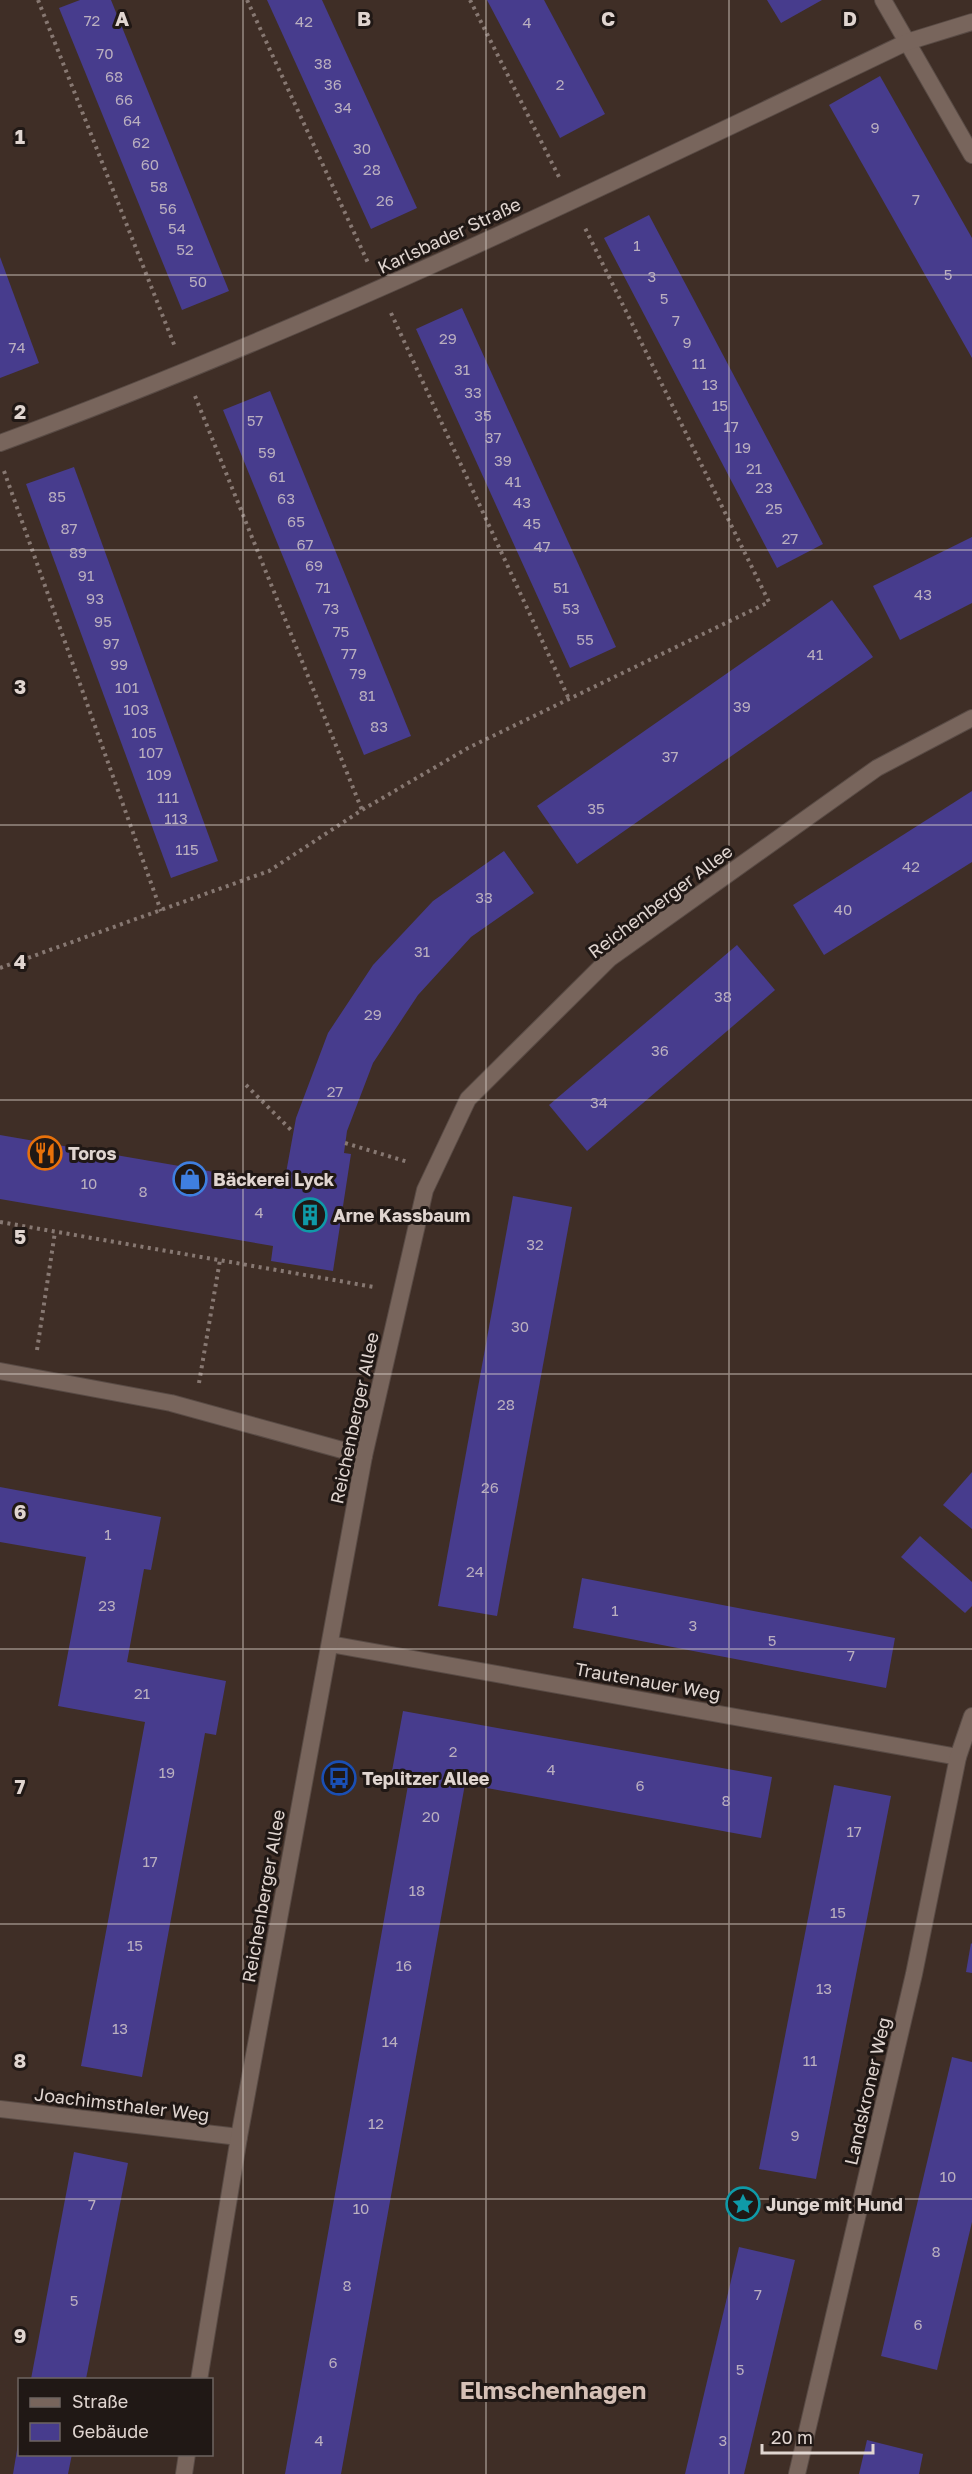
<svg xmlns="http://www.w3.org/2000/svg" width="972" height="2474" font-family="'Golos Text',sans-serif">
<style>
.building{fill:#473c8d}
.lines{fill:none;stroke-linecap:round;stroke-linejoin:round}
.minor-casing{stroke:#594b45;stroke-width:18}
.path{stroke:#877872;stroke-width:4;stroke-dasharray:3 4.5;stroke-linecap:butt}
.minor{stroke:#78655c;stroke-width:16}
.grid{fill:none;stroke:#e0d5d0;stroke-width:1.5;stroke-opacity:0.55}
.labels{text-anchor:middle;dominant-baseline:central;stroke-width:6;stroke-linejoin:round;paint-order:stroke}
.number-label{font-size:15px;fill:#baafbf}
.street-label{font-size:18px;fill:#e0d5d0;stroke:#201815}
.poi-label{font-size:18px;font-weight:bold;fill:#e0d5d0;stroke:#201815;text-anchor:start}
.district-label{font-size:24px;font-weight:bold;fill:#d5c0b6;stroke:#201815}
.grid-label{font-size:20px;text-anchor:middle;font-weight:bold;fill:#e0d5d0;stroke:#201815;stroke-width:6;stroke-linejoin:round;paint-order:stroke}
</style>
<rect width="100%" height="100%" fill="#3f2e26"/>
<g class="building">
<polygon points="80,0 111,0 229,291 182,310 59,8"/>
<polygon points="267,0 322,0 417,208 371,229"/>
<polygon points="487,0 544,0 605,114 560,138"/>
<polygon points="767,0 822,0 781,23"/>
<polygon points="880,76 972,238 972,358 829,105"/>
<polygon points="649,215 823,544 777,568 604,238"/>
<polygon points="0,257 39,363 0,378"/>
<polygon points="462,308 616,647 570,668 416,329"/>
<polygon points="270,391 411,736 364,755 223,410"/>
<polygon points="74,467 218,861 171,878 26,484"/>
<polygon points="972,537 972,603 900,640 873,586"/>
<polygon points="832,600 873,657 577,864 537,806"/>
<polygon points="972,791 972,862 824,955 793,905"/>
<polygon points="504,851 534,893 471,937 418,995 373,1063 347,1131 344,1153 351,1154 333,1271 271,1261 273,1246 0,1199 0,1135 284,1184 296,1118 328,1033 373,965 433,901"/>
<polygon points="737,945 775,990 587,1151 549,1105"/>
<polygon points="513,1196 572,1207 497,1616 438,1606"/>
<polygon points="972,1472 972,1529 943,1505"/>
<polygon points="0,1487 161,1517 151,1570 144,1569 127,1662 226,1681 216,1735 205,1733 142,2077 81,2066 145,1722 58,1706 86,1557 0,1542"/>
<polygon points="920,1536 972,1582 972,1606 965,1613 901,1557"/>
<polygon points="582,1578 895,1638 886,1688 573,1628"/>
<polygon points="403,1711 772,1777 761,1838 465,1784 341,2474 285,2474 410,1774 392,1771"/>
<polygon points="834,1785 891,1796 816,2179 759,2169"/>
<polygon points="971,1943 972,1944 972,1973 966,1972"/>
<polygon points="952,2057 972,2062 972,2222 937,2370 881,2356"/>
<polygon points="74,2152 128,2163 86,2379 31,2379"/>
<polygon points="739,2247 795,2260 744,2474 685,2474"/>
<polygon points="867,2440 923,2454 919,2474 859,2474"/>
<polygon points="18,2444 20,2454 72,2454 68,2474 13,2474"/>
</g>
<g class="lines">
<defs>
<g id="minor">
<polyline points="883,0 972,155"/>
<path d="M0 443C310 329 609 185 907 42L972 22"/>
<polyline points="0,1371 171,1403 364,1456"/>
<polyline points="330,1644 958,1757"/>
<polyline points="0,2109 239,2137"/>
<polyline points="199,2380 239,2137 364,1456 425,1190 468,1099 609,959 877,768 972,718"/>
<polyline points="184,2474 187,2454"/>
<polyline points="797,2474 914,1974 958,1757 972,1716"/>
</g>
</defs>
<use href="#minor" class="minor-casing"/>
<g class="path">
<polyline points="38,0 175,347"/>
<polyline points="247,0 369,265"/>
<polyline points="470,0 560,179"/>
<polyline points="391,313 569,699"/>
<polyline points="195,396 362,810"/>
<polyline points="4,471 161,911"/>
<polyline points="0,968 269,871 362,810 468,748 769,602 584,226"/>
<polyline points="246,1085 293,1132"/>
<polyline points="345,1143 408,1162"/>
<polyline points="0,1222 374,1287"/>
<polyline points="37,1350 55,1232"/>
<polyline points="199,1383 220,1260"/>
</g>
<use href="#minor" class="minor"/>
</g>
<path class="grid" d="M243 0V2474M486 0V2474M729 0V2474M0 275H972M0 550H972M0 825H972M0 1100H972M0 1374H972M0 1649H972M0 1924H972M0 2199H972"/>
<defs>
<symbol id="restaurant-ring" viewBox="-11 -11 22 22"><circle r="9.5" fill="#201815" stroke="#e8710a" stroke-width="1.5"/><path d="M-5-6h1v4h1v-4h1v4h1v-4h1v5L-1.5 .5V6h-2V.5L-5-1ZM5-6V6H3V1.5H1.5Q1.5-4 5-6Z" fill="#e8710a"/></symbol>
<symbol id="shop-ring" viewBox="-11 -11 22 22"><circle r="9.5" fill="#201815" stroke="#3f7fe0" stroke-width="1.5"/><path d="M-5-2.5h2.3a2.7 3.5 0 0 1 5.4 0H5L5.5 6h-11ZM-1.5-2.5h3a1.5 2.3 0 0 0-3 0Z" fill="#3f7fe0"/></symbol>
<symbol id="building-ring" viewBox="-11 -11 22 22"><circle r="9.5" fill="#201815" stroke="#0f9aa8" stroke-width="1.5"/><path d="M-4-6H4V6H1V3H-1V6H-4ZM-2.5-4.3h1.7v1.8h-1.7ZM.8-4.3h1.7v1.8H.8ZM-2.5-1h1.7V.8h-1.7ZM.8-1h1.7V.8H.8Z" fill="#0f9aa8"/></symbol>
<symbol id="bus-ring" viewBox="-11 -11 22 22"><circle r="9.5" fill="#201815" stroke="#1a4fb4" stroke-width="1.5"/><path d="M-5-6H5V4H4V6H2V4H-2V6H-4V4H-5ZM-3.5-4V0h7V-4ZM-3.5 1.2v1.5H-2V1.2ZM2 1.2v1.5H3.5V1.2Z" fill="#1a4fb4"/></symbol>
<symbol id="sight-ring" viewBox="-11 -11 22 22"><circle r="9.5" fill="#201815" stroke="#0f9aa8" stroke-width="1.5"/><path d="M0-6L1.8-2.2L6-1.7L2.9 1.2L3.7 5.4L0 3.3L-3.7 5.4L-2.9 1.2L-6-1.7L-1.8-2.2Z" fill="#0f9aa8"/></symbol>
</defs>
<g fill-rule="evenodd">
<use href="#restaurant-ring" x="26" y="1134" width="38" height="38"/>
<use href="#shop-ring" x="171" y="1160" width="38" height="38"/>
<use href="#building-ring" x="291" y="1196" width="38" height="38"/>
<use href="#bus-ring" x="320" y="1759" width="38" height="38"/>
<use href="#sight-ring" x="724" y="2185" width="38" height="38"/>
</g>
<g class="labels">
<g class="number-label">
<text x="92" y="20">72</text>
<text x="304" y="21">42</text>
<text x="527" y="22">4</text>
<text x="105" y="53">70</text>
<text x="323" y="63">38</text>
<text x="114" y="76">68</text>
<text x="333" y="84">36</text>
<text x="560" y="84">2</text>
<text x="124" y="99">66</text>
<text x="343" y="107">34</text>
<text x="132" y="120">64</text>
<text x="875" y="127">9</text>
<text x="141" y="142">62</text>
<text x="362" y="148">30</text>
<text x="150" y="164">60</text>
<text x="372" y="169">28</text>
<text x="159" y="186">58</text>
<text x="916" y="199">7</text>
<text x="385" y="200">26</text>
<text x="168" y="208">56</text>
<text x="177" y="228">54</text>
<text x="637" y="245">1</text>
<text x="185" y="249">52</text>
<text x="948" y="274">5</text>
<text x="652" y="276">3</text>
<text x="198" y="281">50</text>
<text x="664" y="298">5</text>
<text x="676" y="320">7</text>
<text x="448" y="338">29</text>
<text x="687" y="342">9</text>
<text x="17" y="347">74</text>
<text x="699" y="363">11</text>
<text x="462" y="369">31</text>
<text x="710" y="384">13</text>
<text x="473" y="392">33</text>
<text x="720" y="405">15</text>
<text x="483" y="415">35</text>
<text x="255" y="420">57</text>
<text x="731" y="426">17</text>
<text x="493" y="437">37</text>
<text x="743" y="447">19</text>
<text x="267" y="452">59</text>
<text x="503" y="460">39</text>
<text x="754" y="468">21</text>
<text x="277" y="476">61</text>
<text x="513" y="481">41</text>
<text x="764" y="487">23</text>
<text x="57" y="496">85</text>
<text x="286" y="498">63</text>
<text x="522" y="502">43</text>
<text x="774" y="508">25</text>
<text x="296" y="521">65</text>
<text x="532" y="523">45</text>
<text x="69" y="528">87</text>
<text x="790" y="538">27</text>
<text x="305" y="544">67</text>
<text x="542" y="546">47</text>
<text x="78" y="552">89</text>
<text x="314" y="565">69</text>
<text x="86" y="575">91</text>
<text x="323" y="587">71</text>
<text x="561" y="587">51</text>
<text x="923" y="594">43</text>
<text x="95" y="598">93</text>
<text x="331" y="608">73</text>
<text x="571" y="608">53</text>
<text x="103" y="621">95</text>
<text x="341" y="631">75</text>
<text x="585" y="639">55</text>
<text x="111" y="643">97</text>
<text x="349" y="653">77</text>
<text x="815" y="654">41</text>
<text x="119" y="664">99</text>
<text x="358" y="673">79</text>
<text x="127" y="687">101</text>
<text x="367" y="695">81</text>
<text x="742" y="706">39</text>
<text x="136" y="709">103</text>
<text x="379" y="726">83</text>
<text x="144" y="732">105</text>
<text x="151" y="752">107</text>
<text x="670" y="756">37</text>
<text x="159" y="774">109</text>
<text x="168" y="797">111</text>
<text x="596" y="808">35</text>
<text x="176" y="818">113</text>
<text x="187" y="849">115</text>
<text x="911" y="866">42</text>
<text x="484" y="897">33</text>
<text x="843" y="909">40</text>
<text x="422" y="951">31</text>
<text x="723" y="996">38</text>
<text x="373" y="1014">29</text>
<text x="660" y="1050">36</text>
<text x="335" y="1091">27</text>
<text x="599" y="1102">34</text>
<text x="89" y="1183">10</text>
<text x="143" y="1191">8</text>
<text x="259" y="1212">4</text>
<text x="535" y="1244">32</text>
<text x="520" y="1326">30</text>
<text x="506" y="1404">28</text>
<text x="490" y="1487">26</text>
<text x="108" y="1534">1</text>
<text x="475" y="1571">24</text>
<text x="107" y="1605">23</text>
<text x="615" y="1610">1</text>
<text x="693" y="1625">3</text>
<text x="772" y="1640">5</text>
<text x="851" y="1655">7</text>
<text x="142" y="1693">21</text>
<text x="453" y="1751">2</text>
<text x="551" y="1769">4</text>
<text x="167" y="1772">19</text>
<text x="640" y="1785">6</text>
<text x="726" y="1800">8</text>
<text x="431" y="1816">20</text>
<text x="854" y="1831">17</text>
<text x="150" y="1861">17</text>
<text x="417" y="1890">18</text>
<text x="838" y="1912">15</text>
<text x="135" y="1945">15</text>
<text x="404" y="1965">16</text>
<text x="824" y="1988">13</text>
<text x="120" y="2028">13</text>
<text x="390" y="2041">14</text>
<text x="810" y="2060">11</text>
<text x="376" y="2123">12</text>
<text x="795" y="2135">9</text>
<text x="948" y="2176">10</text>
<text x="92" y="2204">7</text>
<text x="361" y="2208">10</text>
<text x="936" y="2251">8</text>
<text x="347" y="2285">8</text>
<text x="758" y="2294">7</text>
<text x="74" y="2300">5</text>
<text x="918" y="2324">6</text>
<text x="333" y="2362">6</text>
<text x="740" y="2369">5</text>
<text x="319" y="2440">4</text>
<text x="723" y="2440">3</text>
</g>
<g class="street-label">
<text transform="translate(449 235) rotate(-25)">Karlsbader Straße</text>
<text transform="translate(660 901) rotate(-37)">Reichenberger Allee</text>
<text transform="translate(354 1418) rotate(-78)">Reichenberger Allee</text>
<text transform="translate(648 1681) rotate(10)">Trautenauer Weg</text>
<text transform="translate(263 1896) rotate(-80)">Reichenberger Allee</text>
<text transform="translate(867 2091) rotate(-77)">Landskroner Weg</text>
<text transform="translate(122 2104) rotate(7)">Joachimsthaler Weg</text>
</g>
<g class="poi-label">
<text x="68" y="1153">Toros</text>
<text x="213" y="1179">Bäckerei Lyck</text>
<text x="333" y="1215">Arne Kassbaum</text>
<text x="362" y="1778">Teplitzer Allee</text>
<text x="766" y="2204">Junge mit Hund</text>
</g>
<g class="district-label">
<text x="553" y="2389">Elmschenhagen</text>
</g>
</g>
<g class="grid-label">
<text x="122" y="26">A</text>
<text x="364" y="26">B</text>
<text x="608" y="26">C</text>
<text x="850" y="26">D</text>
<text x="20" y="144">1</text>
<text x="20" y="419">2</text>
<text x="20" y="694">3</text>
<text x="20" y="969">4</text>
<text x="20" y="1244">5</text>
<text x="20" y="1519">6</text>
<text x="20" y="1794">7</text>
<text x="20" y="2068">8</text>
<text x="20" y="2343">9</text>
</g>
<rect x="18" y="2378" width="195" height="78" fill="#201815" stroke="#6d6460" stroke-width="1.5"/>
<rect x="30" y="2398" width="30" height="9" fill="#78655c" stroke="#6d6460" stroke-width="1.5"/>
<text x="72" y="2408" font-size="18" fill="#e0d5d0">Straße</text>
<rect x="30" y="2423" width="30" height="18" fill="#473c8d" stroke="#6d6460" stroke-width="1.5"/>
<text x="72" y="2438" font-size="18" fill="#e0d5d0">Gebäude</text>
<path d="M762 2444v9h111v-9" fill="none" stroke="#e0d5d0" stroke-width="3"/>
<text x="771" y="2444" font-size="18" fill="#e0d5d0" stroke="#201815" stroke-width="4.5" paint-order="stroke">20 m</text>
</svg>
